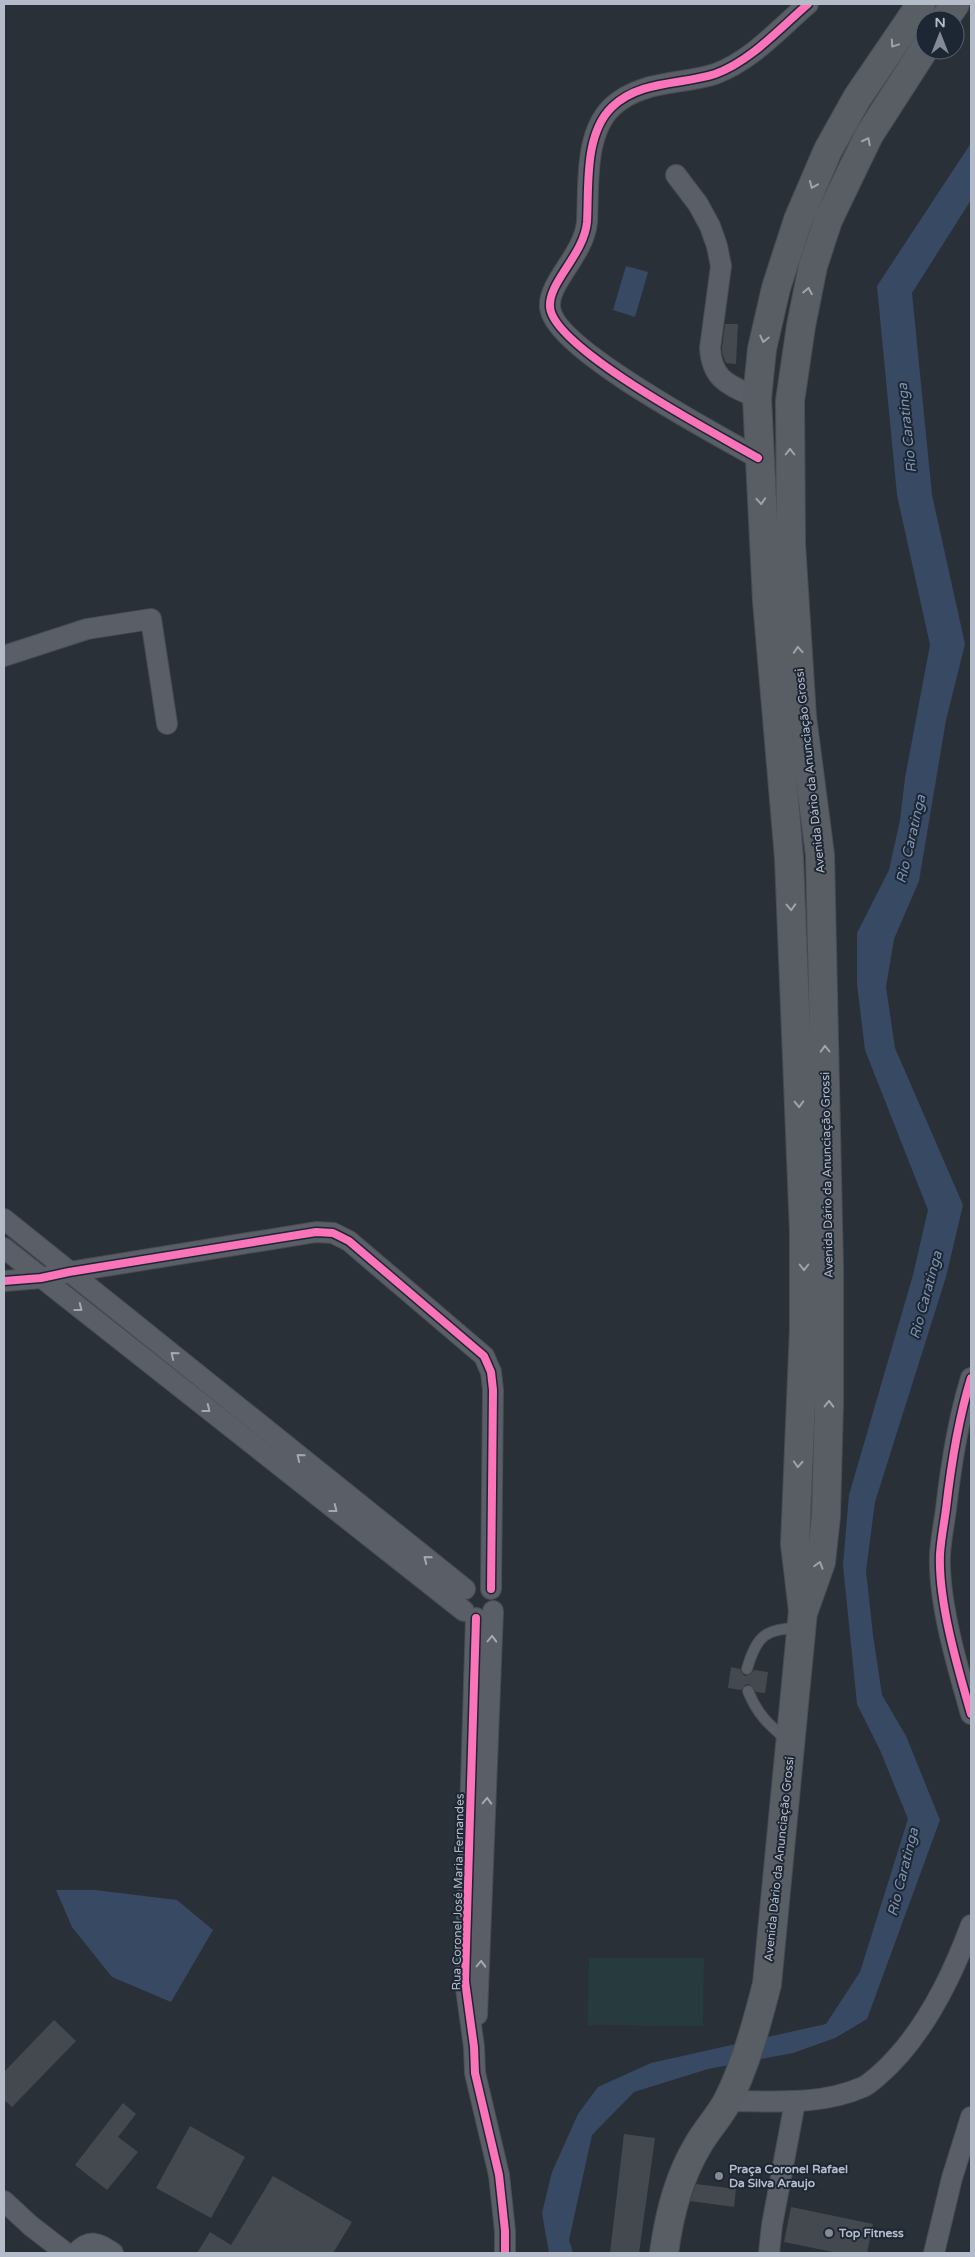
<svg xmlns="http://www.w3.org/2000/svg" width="975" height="2257" font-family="'Varela Round',sans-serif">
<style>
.green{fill:#273a3e}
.water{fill:#384963}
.building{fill:#444950}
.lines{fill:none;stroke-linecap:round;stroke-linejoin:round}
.service-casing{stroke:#484c53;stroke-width:12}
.minor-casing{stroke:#484c53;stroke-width:22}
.secondary-casing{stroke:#484c53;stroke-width:30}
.service{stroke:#5a5e66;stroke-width:10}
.minor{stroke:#5a5e66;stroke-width:20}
.secondary{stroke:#595d64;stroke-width:28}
.cycleway-casing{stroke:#1d2633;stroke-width:11}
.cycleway{stroke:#fb73b8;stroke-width:8}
.oneway{stroke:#9da4b0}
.oneway2{stroke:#a2a9b5}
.poi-dot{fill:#848b96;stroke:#1d2633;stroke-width:2}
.labels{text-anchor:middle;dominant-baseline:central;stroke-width:4;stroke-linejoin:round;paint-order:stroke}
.street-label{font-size:12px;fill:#b4bcc9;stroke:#1d2633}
.poi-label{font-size:12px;font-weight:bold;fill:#b4bcc9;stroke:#1d2633;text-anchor:start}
.water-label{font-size:14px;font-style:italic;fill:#7c92b1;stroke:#1d2633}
</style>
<rect width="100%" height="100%" fill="#2a3038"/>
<polygon class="green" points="589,1958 704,1958 703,2026 588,2025"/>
<g class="water">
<polygon points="971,143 971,200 912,293 932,495 965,644 946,720 919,881 894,939 886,987 895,1048 963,1205 946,1277 875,1502 866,1571 873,1635 882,1695 906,1736 940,1820 867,2019 835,2038 793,2053 708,2069 634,2092 592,2135 569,2240 573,2253 549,2253 542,2213 552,2172 578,2114 598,2087 651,2063 826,2024 860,1972 908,1819 880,1750 857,1704 843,1565 849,1495 913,1275 928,1210 865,1050 857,984 857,933 889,870 900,820 905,778 930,645 897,495 877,286"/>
<polygon points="626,266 648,272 635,317 613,310"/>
<polygon points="56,1890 95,1890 177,1900 213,1930 171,2002 112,1977 72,1927"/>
</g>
<g class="building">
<polygon points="725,324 738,324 736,364 726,363 723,356 722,348"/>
<polygon points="731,1667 740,1669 742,1673 745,1676 751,1674 754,1670 768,1672 765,1693 756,1692 749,1684 745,1685 741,1690 728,1688"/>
<polygon points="54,2020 76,2041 12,2107 4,2100 4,2072"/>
<polygon points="123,2103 136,2114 118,2137 138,2152 107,2190 75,2165"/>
<polygon points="190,2126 245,2157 211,2218 156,2188"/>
<polygon points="624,2134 655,2138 639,2253 610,2253"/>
<polygon points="273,2176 352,2222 333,2253 197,2253 210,2232 231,2245"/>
<polygon points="696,2184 736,2189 734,2207 690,2201"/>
<polygon points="791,2207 873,2224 867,2253 838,2253 784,2242"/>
</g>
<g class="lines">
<defs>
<g id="service">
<path d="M747 1669C756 1636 766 1628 800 1628"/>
<path d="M748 1691C757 1714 769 1725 788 1741"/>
</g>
<g id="minor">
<path d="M676 175 698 204 710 226 717 246 721 266 710 348C712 381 730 385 757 398"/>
<path d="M758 458C720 436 553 349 550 307 548 282 584 255 587 222 589 186 584 134 612 107 640 80 681 85 715 74 751 61 780 28 808 4"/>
<polyline points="4,656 87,629 151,619 167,724"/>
<polyline points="4,1219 465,1589"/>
<polyline points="4,1248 464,1611"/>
<polyline points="4,1281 41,1278 69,1272 316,1232 333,1233 349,1241 484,1356 491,1372 493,1390 491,1589"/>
<path d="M971 1378C958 1420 951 1465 946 1509 944 1524 941 1539 940 1554 938 1602 958 1669 971 1714"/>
<polyline points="476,1618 465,1981 474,2047 475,2073 499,2175 505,2231 505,2253"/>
<polyline points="477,2015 493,1611"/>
<path d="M728 2101C773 2101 820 2106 863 2087 868 2085 873 2080 878 2076 922 2038 951 1979 971 1925"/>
<polyline points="4,2201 31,2226 66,2253"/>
<path d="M76 2253C90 2238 98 2243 113 2253"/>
<polyline points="769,2253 772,2225 795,2102"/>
<polyline points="934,2253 952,2178 971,2117"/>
</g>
<g id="secondary">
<polyline points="944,20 955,4"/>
<polyline points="804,1610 821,1562 826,1516 829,1403 829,1269 820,855 802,717 791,544 790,401 801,326 813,266 828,220 869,135 925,48"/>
<path d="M664 2253C669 2215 678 2178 698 2145 707 2129 720 2116 728 2100 746 2064 757 2023 767 1984L803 1611 795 1544 804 1329V1232L789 858 767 601 757 398 762 349 776 288 798 220 828 150 857 98 921 4"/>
</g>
</defs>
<use href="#service" class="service-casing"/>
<use href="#minor" class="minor-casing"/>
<use href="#secondary" class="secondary-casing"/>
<use href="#service" class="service"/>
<use href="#minor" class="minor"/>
<use href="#secondary" class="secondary"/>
<defs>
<g id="cycleway">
<path d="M758 458C720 436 553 349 550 307 548 282 584 255 587 222 589 186 584 134 612 107 640 80 681 85 715 74 751 61 780 28 808 4"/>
<polyline points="4,1281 41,1278 69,1272 316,1232 333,1233 349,1241 484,1356 491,1372 493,1390 491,1589"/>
<path d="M971 1378C958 1420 951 1465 946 1509 944 1524 941 1539 940 1554 938 1602 958 1669 971 1714"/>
<polyline points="476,1618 465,1981 474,2047 475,2073 499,2175 505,2231 505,2253"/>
</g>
</defs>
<use href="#cycleway" class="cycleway-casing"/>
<use href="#cycleway" class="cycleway"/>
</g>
<defs><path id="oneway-chevron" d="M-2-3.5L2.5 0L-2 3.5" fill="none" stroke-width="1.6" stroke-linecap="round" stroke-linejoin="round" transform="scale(1.25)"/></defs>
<g class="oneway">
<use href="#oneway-chevron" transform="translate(894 44) rotate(124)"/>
<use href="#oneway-chevron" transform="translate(867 141) rotate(-63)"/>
<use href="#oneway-chevron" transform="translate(813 185) rotate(113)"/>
<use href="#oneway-chevron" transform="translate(808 291) rotate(-79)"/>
<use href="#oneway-chevron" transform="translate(764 339) rotate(103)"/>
<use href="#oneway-chevron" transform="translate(790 452) rotate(-90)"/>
<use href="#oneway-chevron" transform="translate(761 501) rotate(86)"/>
<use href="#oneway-chevron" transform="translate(798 650) rotate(-94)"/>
<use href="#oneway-chevron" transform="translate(791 907) rotate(88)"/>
<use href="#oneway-chevron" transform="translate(825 1049) rotate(-91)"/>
<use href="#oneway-chevron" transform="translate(799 1104) rotate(88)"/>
<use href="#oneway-chevron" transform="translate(804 1267) rotate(90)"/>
<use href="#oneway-chevron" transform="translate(829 1404) rotate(-89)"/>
<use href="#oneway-chevron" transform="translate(798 1464) rotate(93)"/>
<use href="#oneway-chevron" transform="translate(819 1565) rotate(-74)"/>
</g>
<g class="oneway2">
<use href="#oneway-chevron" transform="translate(79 1308) rotate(38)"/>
<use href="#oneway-chevron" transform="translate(174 1355) rotate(-141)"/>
<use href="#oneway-chevron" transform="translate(207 1409) rotate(38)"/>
<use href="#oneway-chevron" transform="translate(300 1457) rotate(-141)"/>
<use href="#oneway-chevron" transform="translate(334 1509) rotate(38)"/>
<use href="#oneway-chevron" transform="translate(427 1559) rotate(-141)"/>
<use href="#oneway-chevron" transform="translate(492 1639) rotate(-88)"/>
<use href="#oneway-chevron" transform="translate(487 1801) rotate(-88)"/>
<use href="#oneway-chevron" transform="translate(481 1964) rotate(-88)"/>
</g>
<g class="poi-dot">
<circle cx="719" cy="2176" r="5"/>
<circle cx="829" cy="2233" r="5"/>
</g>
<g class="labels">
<g class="street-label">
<text transform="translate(810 771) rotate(-96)">Avenida Dário da Anunciação Grossi</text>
<text transform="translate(827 1175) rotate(-91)">Avenida Dário da Anunciação Grossi</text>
<text transform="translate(779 1859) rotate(-84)">Avenida Dário da Anunciação Grossi</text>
<text transform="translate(458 1892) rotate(-89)">Rua Coronel José Maria Fernandes</text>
</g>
<g class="poi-label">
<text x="729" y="2169">Praça Coronel Rafael<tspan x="729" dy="14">Da Silva Araujo</tspan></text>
<text x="839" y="2233">Top Fitness</text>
</g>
<g class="water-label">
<text transform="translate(907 428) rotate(-96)">Rio Caratinga</text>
<text transform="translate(911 839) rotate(-77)">Rio Caratinga</text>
<text transform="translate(926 1295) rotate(-75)">Rio Caratinga</text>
<text transform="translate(903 1872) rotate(-76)">Rio Caratinga</text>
</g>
</g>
<rect width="975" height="2257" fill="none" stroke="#b4bcc9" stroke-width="10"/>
<g transform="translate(940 35)"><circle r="24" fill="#1d2633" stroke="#59626f"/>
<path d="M0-4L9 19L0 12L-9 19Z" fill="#848b96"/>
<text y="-8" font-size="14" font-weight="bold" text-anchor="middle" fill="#b4bcc9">N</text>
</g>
</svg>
